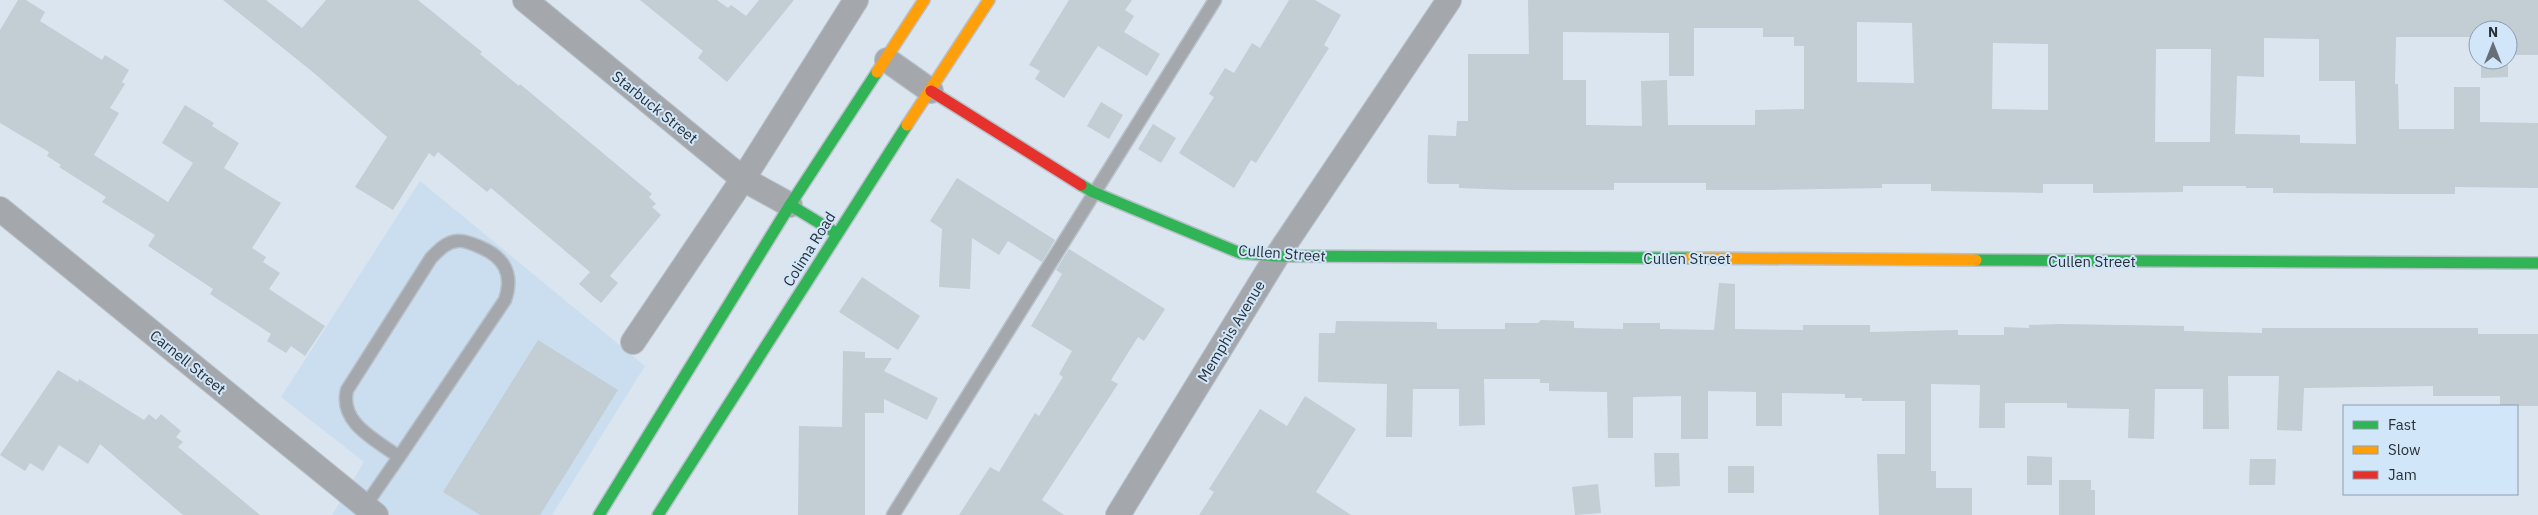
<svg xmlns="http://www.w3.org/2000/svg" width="2538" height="515" font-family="'IBM Plex Sans',sans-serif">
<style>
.built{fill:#cbdef0}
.building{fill:#c2cdd4;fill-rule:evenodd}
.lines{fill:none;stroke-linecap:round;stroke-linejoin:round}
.lane-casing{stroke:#b8c1c9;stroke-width:15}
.street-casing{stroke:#b8c1c9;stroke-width:26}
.fast-casing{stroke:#b8c1c9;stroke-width:14}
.slow-casing{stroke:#b8c1c9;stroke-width:14}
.jam-casing{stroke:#b8c1c9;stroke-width:14}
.lane{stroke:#a4a8ad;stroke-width:12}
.street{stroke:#a4a8ad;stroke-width:24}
.fast{stroke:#30b455;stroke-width:11}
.slow{stroke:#ff9f0a;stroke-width:11}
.jam{stroke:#e5322d;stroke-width:11}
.labels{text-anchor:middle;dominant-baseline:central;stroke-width:4;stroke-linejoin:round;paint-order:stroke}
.street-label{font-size:15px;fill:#283037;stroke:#d1e6f9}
</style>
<rect width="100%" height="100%" fill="#dae5f0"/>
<polygon class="built" points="420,181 645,366 552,515 332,515 364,462 281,397"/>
<g class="building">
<polygon points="18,0 26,0 45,12 40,21 102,60 105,55 129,70 122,82 125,84 110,108 119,113 94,155 168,202 193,163 162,143 185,105 214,123 212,126 239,143 224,168 281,203 252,248 266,257 263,262 280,273 269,289 325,326 305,356 291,346 286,353 267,341 271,334 210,294 213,289 148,246 155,235 102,202 106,197 59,167 61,165 47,156 49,152 0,123 0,30"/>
<polygon points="223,0 266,0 302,28 326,0 418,0 482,52 480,54 519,86 520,84 652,194 649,197 656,204 652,207 661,215 610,276 618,283 601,303 579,284 590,272 491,188 487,192 438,152 434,157 429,153 393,210 355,187 387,137 314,73"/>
<polygon points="640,0 717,0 728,8 731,5 746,16 759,0 794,0 727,82 698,58 703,51"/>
<polygon points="1069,0 1132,0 1125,10 1134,16 1124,32 1160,54 1147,76 1098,46 1064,98 1035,79 1040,71 1029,65"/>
<polygon points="1289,0 1315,0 1341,15 1324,45 1329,48 1256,163 1251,160 1234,188 1179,153 1214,97 1209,94 1225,68 1234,73 1252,43 1260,48"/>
<path d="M1528 0H2538V55H2508V30H2478V37H2396L2395 84H2398L2399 129H2454V87H2480V122L2538 123V188L2455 187V194H2404L2273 193V188H2246V186H2183V192L2093 193V184H2043V193L1931 191V184H1882V188L1770 190H1706V183H1614V190H1512L1459 188V184H1430L1427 182 1428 135 1456 136 1457 121H1468V54H1529ZM1857 22 1912 23 1914 83 1857 82ZM1694 28H1763V37H1794V46H1804V109L1755 110V125H1668L1667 80 1641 81 1642 126 1586 125V80H1563V32L1669 33V76H1694ZM2264 38 2319 39V81H2355L2356 144 2300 143V135L2235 134 2237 76 2264 77ZM1993 43 2048 44V110L1992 109ZM2156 49H2211L2210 142H2155Z"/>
<polygon points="2481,60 2508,60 2508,77 2481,78"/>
<polygon points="1101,102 1123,115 1109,139 1087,126"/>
<polygon points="1153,124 1176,138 1161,163 1138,149"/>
<polygon points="957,178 1055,240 1042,262 1008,241 999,255 972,238 970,289 939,287 942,229 930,221"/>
<polygon points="1069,249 1165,309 1144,341 1138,337 1111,380 1118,384 1042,500 1064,515 959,515 990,467 999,472 1035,413 1039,416 1063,377 1059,374 1072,351 1031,326 1062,274 1056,270"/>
<polygon points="862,277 920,316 898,350 839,312"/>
<polygon points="1719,283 1735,284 1735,329 1803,330 1803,325 1870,325 1870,332 1958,330 1958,335 2004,335 2004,327 2029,328 2029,325 2060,324 2184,326 2184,331 2262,333 2262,328 2478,328 2478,334 2538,334 2538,406 2500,406 2500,396 2433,396 2433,386 2304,388 2302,431 2277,430 2279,376 2228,376 2229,429 2203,429 2203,389 2155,389 2154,439 2128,438 2129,409 2067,408 2067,403 2005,403 2005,428 1979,428 1980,385 1931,384 1931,471 1936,471 1936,488 1972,488 1972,515 1879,515 1877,454 1905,454 1905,401 1862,401 1862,398 1845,398 1845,394 1782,393 1782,426 1756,426 1756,392 1708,391 1708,439 1681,439 1681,396 1633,397 1633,438 1608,438 1607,392 1549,391 1549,383 1540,383 1540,379 1484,379 1485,425 1459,426 1459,389 1413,389 1412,437 1386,437 1387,384 1318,382 1319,333 1335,333 1336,321 1435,322 1437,323 1437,329 1505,329 1505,323 1538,323 1541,320 1574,321 1574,328 1623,329 1623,323 1660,323 1660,329 1714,330"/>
<polygon points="538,340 618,390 540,515 480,515 443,492"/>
<polygon points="843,351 865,352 865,358 892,358 884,371 938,398 927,420 884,399 884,413 865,413 865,515 798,515 799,426 842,427"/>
<polygon points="58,370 78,382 79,379 144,420 149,414 156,420 161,414 181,431 176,437 183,442 178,447 260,515 183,515 100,444 88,464 59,445 43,471 30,463 25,471 0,455"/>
<polygon points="1305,396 1356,429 1316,492 1351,515 1199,515 1214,492 1209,489 1260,409 1287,426"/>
<polygon points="1654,453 1679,453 1680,486 1655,487"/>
<polygon points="2027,456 2052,457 2052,485 2027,485"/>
<polygon points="2250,459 2276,459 2275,485 2249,485"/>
<rect x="1728" y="466" width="26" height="27"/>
<polygon points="2059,480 2091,480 2091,490 2095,490 2095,515 2059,515"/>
<polygon points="1598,484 1601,513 1575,515 1572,487"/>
</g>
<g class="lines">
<defs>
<g id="lane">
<path d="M365 506 399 457 505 300C514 274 504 257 480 247 473 244 465 240 457 241 446 242 438 251 431 258L347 390C339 423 376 440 399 457"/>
<polyline points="893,515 1215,0"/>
</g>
<g id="street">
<polyline points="525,0 743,179 790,205"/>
<polyline points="887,60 931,91"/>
<polyline points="0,209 376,515"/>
<polyline points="633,342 743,179 856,0"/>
<polyline points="1118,515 1277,256 1449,0"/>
</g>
<g id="fast">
<polyline points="1081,185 1093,192 1240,253 1277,256 1689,258"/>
<polyline points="790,205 836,233"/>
<polyline points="1976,260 2538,263"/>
<polyline points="599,515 790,205 877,72"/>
<polyline points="658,515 907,125"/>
</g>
<g id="slow">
<polyline points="877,72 924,0"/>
<polyline points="907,125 989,0"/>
<polyline points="1689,258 1976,260"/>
</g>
<polyline id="jam" points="931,91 1081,185"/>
</defs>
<use href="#lane" class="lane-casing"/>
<use href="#street" class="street-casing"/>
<use href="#fast" class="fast-casing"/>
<use href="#slow" class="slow-casing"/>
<use href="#jam" class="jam-casing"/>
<use href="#lane" class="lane"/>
<use href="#street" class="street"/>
<use href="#fast" class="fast"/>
<use href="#slow" class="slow"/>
<use href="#jam" class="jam"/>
</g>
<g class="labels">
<g class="street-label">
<text transform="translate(655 107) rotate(39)">Starbuck Street</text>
<text transform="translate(809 249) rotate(-58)">Colima Road</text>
<text transform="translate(1282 253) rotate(4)">Cullen Street</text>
<text x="1687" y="258">Cullen Street</text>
<text x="2092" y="261">Cullen Street</text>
<text transform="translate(1231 331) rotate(-59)">Memphis Avenue</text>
<text transform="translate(188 362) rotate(39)">Carnell Street</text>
</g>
</g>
<rect x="2343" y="405" width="175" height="90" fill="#d1e6f9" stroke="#8d9dab"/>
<rect x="2353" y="421" width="25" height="8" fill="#30b455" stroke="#8d9dab"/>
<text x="2388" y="430" font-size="15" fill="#283037">Fast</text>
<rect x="2353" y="446" width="25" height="8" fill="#ff9f0a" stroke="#8d9dab"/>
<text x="2388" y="455" font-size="15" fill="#283037">Slow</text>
<rect x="2353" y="471" width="25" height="8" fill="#e5322d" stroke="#8d9dab"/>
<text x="2388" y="480" font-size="15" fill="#283037">Jam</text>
<g transform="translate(2493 45)"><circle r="24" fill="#d1e6f9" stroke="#8d9dab"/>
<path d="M0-4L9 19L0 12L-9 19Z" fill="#666f78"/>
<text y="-8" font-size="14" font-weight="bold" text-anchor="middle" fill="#283037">N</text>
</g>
</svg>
